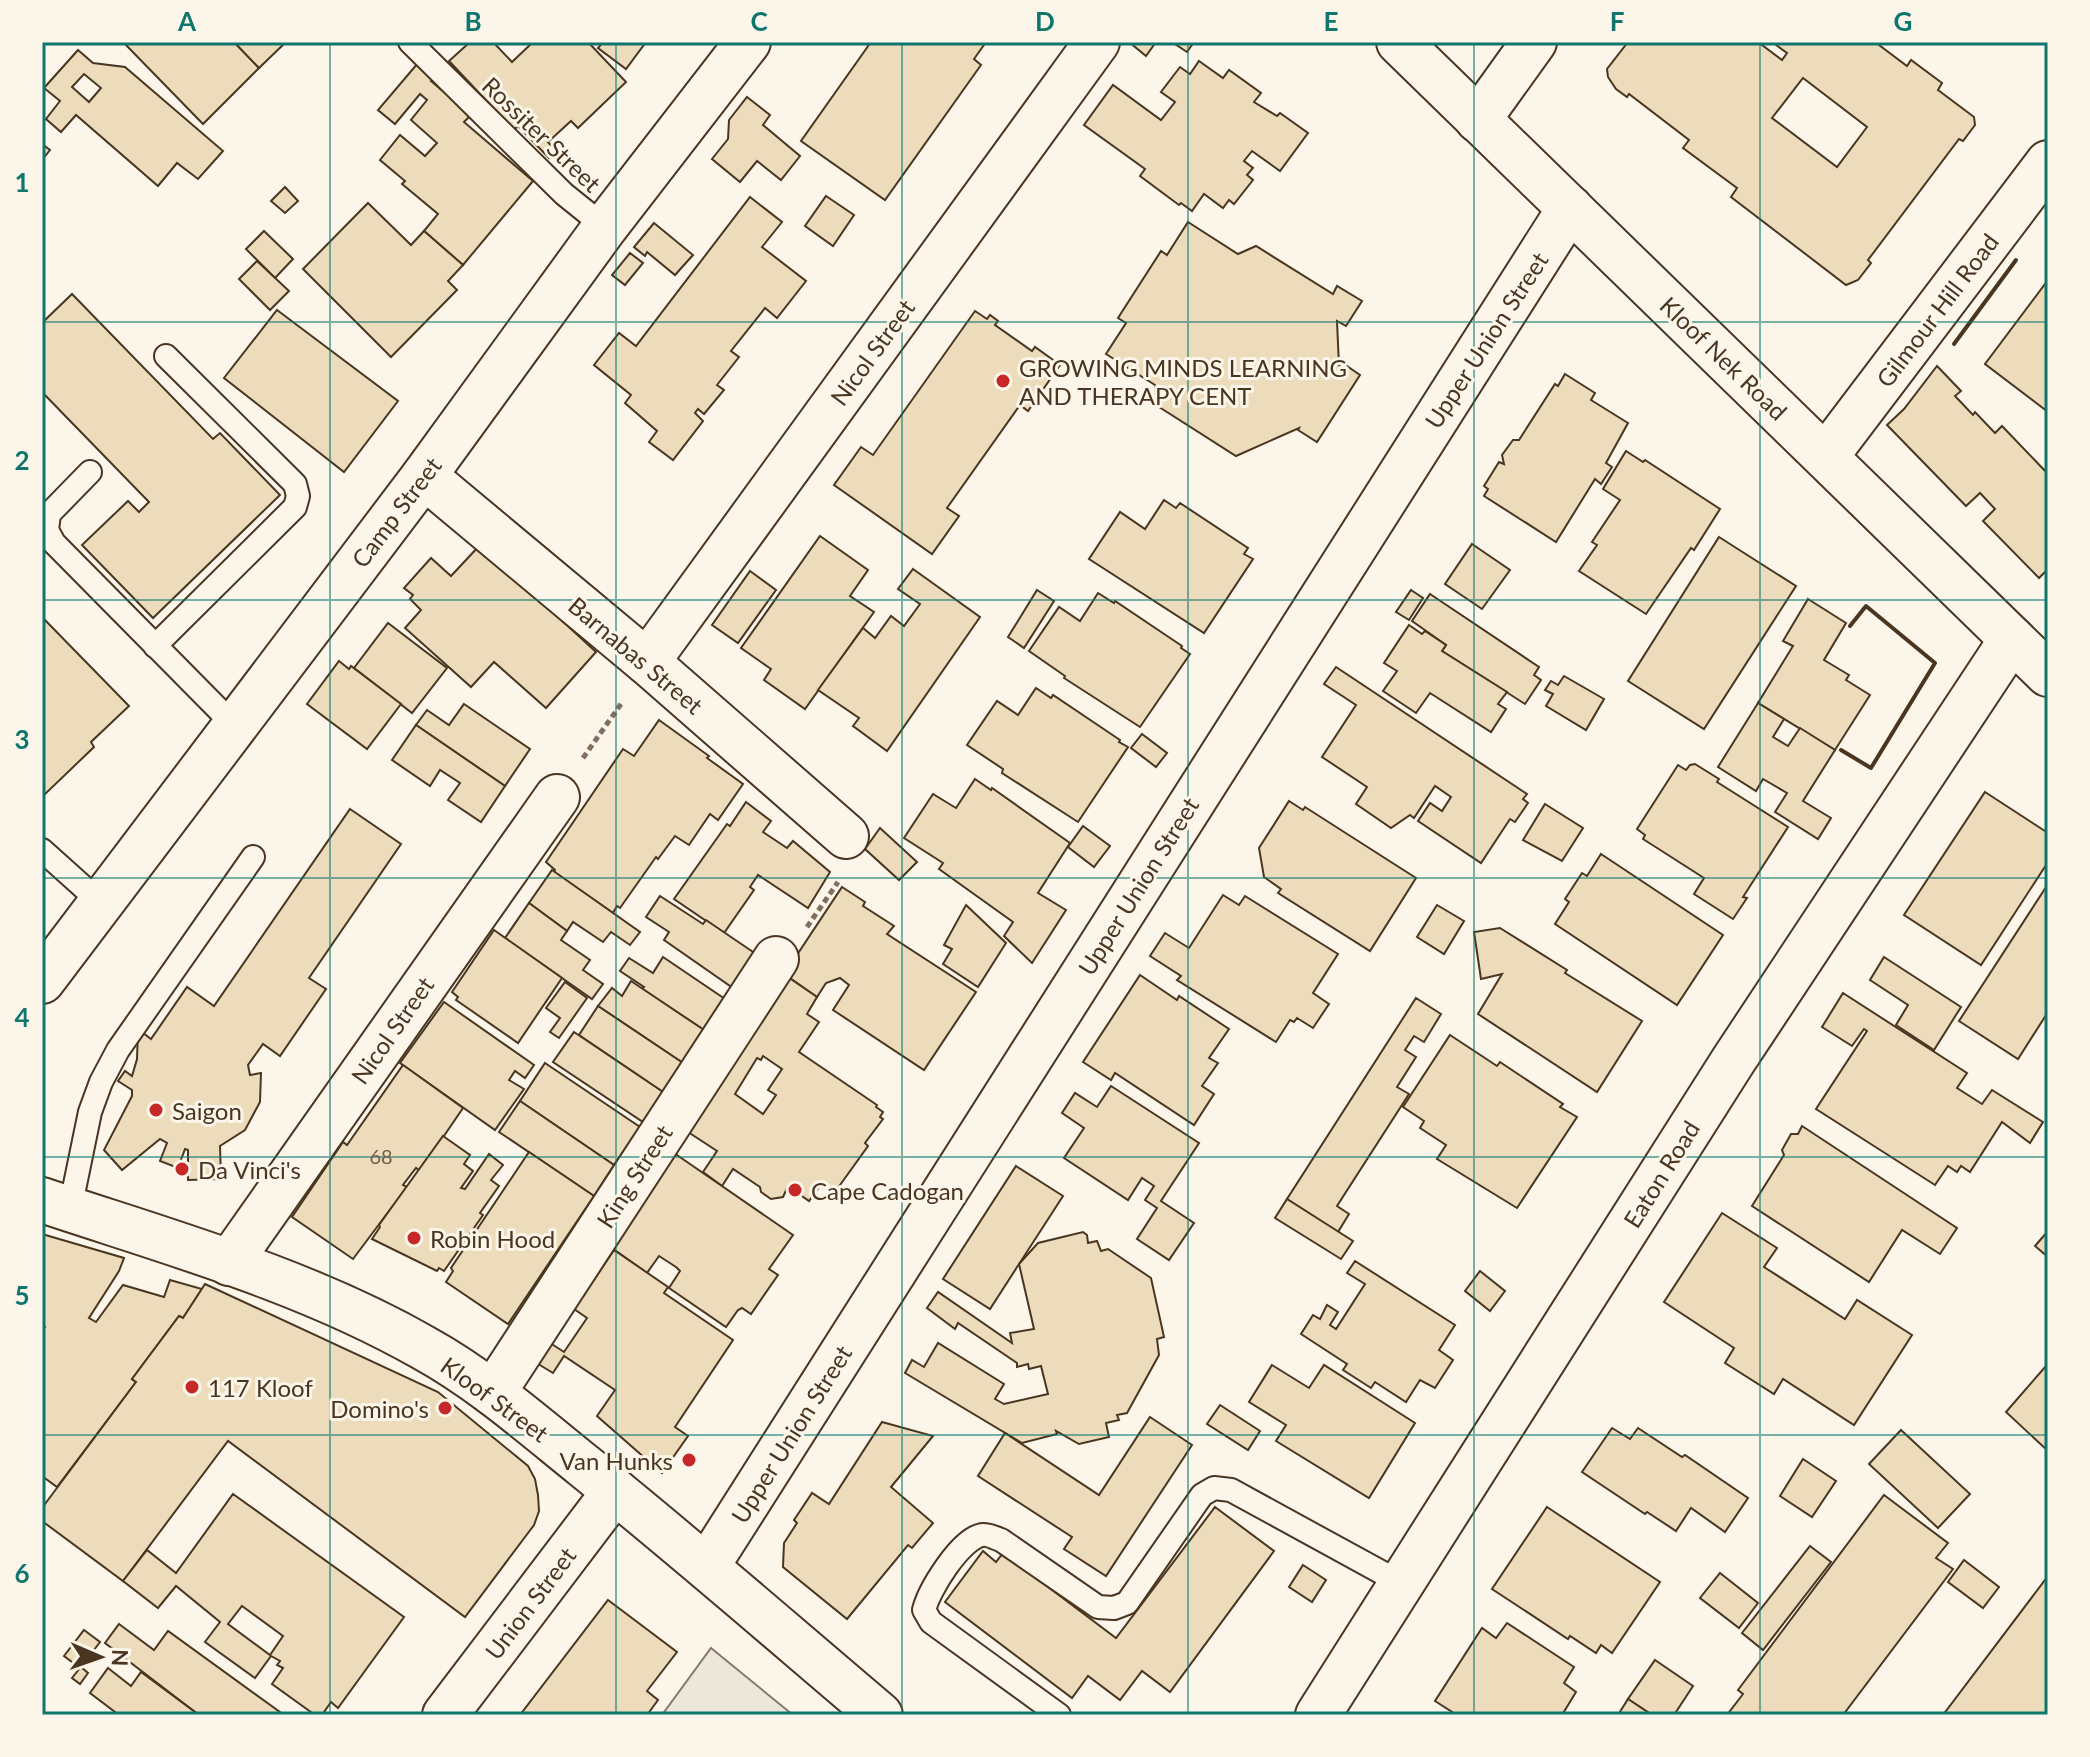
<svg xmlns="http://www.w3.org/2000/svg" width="2090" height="1757" font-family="Lato,sans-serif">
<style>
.parking{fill:#ede7d9;stroke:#887966;stroke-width:2}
.building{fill:#ecdcbc;stroke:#4a3520;stroke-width:2;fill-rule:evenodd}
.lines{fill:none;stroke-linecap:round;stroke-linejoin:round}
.lane-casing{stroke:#4a3520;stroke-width:26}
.street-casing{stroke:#4a3520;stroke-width:48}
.secondary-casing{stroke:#4a3520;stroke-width:48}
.primary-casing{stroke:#4a3520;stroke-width:48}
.path{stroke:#7f6f5c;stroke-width:5;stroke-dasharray:6 4;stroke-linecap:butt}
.lane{stroke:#fbf6e9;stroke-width:22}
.street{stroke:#fbf6e9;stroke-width:44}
.secondary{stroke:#fbf6e9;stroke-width:44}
.primary{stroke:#fbf6e9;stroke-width:44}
.wall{stroke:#4a3520;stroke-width:4}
.grid{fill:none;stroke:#0f766e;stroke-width:2;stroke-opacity:0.55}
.poi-dot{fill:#c62828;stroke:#fbf6e9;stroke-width:3}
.labels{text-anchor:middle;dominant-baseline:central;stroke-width:6;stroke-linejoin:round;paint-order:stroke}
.number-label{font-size:20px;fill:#725f47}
.street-label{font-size:24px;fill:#4a3520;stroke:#fbf6e9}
.poi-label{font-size:24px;fill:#4a3520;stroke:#fbf6e9;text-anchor:start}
.neatline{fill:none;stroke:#0f766e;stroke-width:3}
.grid-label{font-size:26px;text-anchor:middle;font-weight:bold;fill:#0f766e}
</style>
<rect width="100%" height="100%" fill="#fbf6e9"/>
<polygon class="parking" points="711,1648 793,1715 662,1715"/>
<g class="building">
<polygon points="123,42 234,42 259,68 203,124"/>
<polygon points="234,42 286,42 259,68"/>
<polygon points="470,42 493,42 512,62 533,42 588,42 626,82 578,128 571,121 548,142 556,151 549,158 518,126 514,130 449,61"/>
<polygon points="603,42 646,42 626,69 598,48"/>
<polygon points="871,42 986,42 974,59 981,65 885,200 801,141"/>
<polygon points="1129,42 1156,42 1146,56"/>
<polygon points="1177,42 1194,42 1187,52 1175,44"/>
<path d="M1628 42H1758L1782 60 1787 53 1772 42H1875L1907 66 1911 60 1942 83 1938 90 1974 117 1975 125 1963 141 1959 139 1868 260 1871 263 1858 280 1846 285 1731 197 1737 188 1683 148 1689 140 1629 94 1627 97 1616 89 1608 77 1607 69ZM1803 78 1867 127 1837 167 1772 118Z"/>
<path d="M78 50 93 63 125 67 223 151 198 179 177 163 158 186 76 115 61 132 46 119 60 101 44 88ZM84 74 101 88 89 102 72 87Z"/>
<polygon points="1199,61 1223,78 1229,70 1261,93 1254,102 1277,116 1280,113 1308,133 1280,171 1252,151 1244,161 1253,168 1247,175 1253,180 1234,204 1229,200 1223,208 1204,194 1192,211 1181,203 1179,205 1140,176 1145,169 1084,125 1113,85 1161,120 1175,102 1161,92 1180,67 1190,74"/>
<polygon points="418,63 435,78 431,81 471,115 464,122 533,181 463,265 424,231 438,214 402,184 405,181 380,160 400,135 425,156 437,143 411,120 427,100 420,94 395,124 378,110"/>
<polygon points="747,97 770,115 763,125 800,156 781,180 757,161 740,182 712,159 728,139 729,120"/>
<polygon points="42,144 50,150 42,160"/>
<polygon points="285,187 298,201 285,213 271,201"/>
<polygon points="826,196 854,215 833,246 805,226"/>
<polygon points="750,197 782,222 762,247 806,281 777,318 765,308 731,351 739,357 717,385 724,390 704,414 698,409 695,413 703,421 673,460 649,442 657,431 625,403 631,395 594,365 619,333 636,346"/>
<polygon points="368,203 411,245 424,231 463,265 448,281 457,290 391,357 303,269"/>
<polygon points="1188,222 1238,254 1256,246 1333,294 1337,286 1362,301 1346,326 1337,321 1339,366 1341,362 1360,375 1317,442 1298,430 1299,428 1236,456 1156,405 1155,385 1106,354 1126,323 1118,318 1161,251 1167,255"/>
<polygon points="654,223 693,255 675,275 647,252 645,256 634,247"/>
<polygon points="264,231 293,259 275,278 246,249"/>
<polygon points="630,253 643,263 625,285 612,275"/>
<polygon points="257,261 289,291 270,310 239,279"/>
<polygon points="2048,280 2048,412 1985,364"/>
<polygon points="72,294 213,439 220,433 280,495 153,618 82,545 128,501 139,512 149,502 42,392 42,323"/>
<polygon points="277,310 398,401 344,472 224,378"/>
<polygon points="975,311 987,319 990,315 998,321 995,325 1032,351 1035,347 1060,365 1028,411 1020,405 947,508 959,516 932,554 834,485 861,447 873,455"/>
<polygon points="1937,366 1961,391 1955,396 1973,415 1975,412 1995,433 2002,426 2048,474 2048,569 2039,578 1983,521 1995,509 1980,493 1966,506 1887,425 1904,409"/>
<polygon points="1565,374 1595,393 1591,400 1628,423 1606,463 1612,467 1601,484 1595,479 1556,542 1484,496 1488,489 1484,486 1499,462 1504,464 1502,455 1513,440 1519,440 1555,384 1558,386"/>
<polygon points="1626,451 1643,462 1645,460 1720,509 1694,550 1691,548 1646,614 1579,571 1597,545 1592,542 1620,500 1603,489"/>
<polygon points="1164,500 1176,508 1180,503 1248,548 1244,554 1253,559 1204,633 1089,559 1120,512 1145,529"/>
<polygon points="820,536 868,570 850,596 874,612 805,709 764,680 771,669 741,648"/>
<polygon points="1719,537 1796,586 1704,729 1628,681"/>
<polygon points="1472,544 1510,570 1482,609 1445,584"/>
<polygon points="480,545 596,652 546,708 494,662 471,687 405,628 421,610 410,599 413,595 404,588 431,558 451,576"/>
<polygon points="913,569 980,617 887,751 853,726 859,718 818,690 863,628 875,638 891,616 904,626 920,604 898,589"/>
<polygon points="750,571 776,590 738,643 712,625"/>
<polygon points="1037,590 1054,601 1024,648 1008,637"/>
<polygon points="1411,590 1423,598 1409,620 1396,612"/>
<polygon points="1098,593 1114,603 1115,601 1182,646 1181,648 1190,654 1140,727 1064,678 1065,676 1029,651 1059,607 1080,621"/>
<polygon points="1430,594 1539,667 1534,675 1541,680 1525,704 1442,651 1446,645 1412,621"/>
<polygon points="1808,599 1846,623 1824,660 1849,675 1846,680 1870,695 1835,750 1758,703 1793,646 1783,641"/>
<polygon points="42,617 129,706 91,742 94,747 42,797"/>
<polygon points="388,623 447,668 412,713 354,668"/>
<polygon points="1409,625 1422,634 1425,631 1446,645 1442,651 1507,692 1498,704 1506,709 1491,732 1430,693 1416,713 1383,691 1397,671 1384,663"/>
<polygon points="339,661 349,669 351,666 401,704 367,749 307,704"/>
<polygon points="1336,667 1527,794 1523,799 1528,803 1515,822 1510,819 1481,863 1418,821 1430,803 1442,811 1451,797 1435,786 1414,818 1410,815 1391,828 1356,804 1367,787 1322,757 1356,705 1324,684"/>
<polygon points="1564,676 1604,699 1586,730 1546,706 1553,694 1545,690 1551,681 1558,685"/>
<polygon points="1036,688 1051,698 1053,695 1120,740 1119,742 1128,747 1078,822 1002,773 1003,769 967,745 997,701 1018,715"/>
<polygon points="1758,703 1784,719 1773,737 1788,746 1800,728 1835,750 1803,801 1831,818 1818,839 1775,812 1787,793 1763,779 1756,791 1718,767"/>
<polygon points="464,704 530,749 505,786 416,725 427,710 449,725"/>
<polygon points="659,720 709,756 707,758 743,784 718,820 710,814 689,845 675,836 658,859 656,857 620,908 617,906 613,913 554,872 555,870 546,862 623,749 634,756"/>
<polygon points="416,725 505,786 481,822 448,800 460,783 440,770 430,786 392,760"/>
<polygon points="1142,734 1167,753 1156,767 1131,748"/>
<polygon points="1695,764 1719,779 1717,782 1788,827 1743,897 1747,898 1733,919 1694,894 1704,878 1643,839 1645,835 1637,829 1678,765 1686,770 1690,765"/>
<polygon points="975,779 991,790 992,788 1070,843 1038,893 1066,910 1032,963 1004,936 1013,922 939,869 943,863 904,838 933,794 956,808"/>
<polygon points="1985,792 2048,833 2048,862 1981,965 1904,915"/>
<polygon points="1289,801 1303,810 1305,807 1416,878 1370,951 1278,893 1281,889 1264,877 1259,848"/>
<polygon points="746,802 771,821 763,832 787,848 793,841 830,872 808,908 758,875 750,887 754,890 724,933 674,899 727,824 730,826"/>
<polygon points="1545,804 1583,828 1562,861 1523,840"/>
<polygon points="350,809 401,844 309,978 326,989 280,1056 263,1044 248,1065 250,1075 261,1073 260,1102 245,1130 220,1146 221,1179 188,1180 188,1150 185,1149 178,1168 160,1161 167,1143 160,1139 122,1170 104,1150 132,1096 132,1090 118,1081 125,1071 132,1076 137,1059 138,1029 151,1039 187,987 214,1006"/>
<polygon points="1083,826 1110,846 1094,867 1068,847"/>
<polygon points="880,828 917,862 899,880 865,849"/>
<polygon points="1601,854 1723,935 1677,1005 1555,924 1569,902 1565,899 1582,873 1587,876"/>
<polygon points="552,870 640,932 630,945 611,932 603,942 573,922 567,931 529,903"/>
<polygon points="2048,884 2048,1012 2018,1059 1959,1021"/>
<polygon points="842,887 865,902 863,906 894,926 887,934 976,992 924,1070 833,1010 849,985 840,978 826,983 817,997 787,976 791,964"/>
<polygon points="1223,895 1239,905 1245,896 1338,954 1313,993 1329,1004 1313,1028 1297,1018 1294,1022 1290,1020 1276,1042 1177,980 1181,976 1150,956 1165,933 1189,948"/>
<polygon points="660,896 703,924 706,920 756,954 733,988 664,940 669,932 646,917"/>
<polygon points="529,903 567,931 561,940 590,960 583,970 603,984 592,999 505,938"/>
<polygon points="966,905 1006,943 978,987 943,964 952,949 944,945"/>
<polygon points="1437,905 1464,921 1444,954 1417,937"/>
<polygon points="1500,928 1567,970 1565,973 1642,1021 1597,1092 1478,1014 1502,974 1481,979 1474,932"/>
<polygon points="494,930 562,978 518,1043 456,1000 458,997 452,992"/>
<polygon points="663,957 725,999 704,1030 642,989 644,987 620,971 629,958 653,973"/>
<polygon points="1884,957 1961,1007 1934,1050 1896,1025 1908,1005 1870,980"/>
<path d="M785 975 817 997 807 1014 819 1022 799 1052 877 1105 876 1107 883 1112 880 1117 883 1119 865 1143 868 1146 835 1192 824 1185 822 1187 820 1186 809 1201 788 1186 783 1197 771 1199 761 1192 760 1187 733 1169 722 1186 703 1172 717 1151 685 1130ZM763 1056 782 1069 768 1090 776 1095 763 1114 735 1094 757 1058 761 1060Z"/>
<polygon points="1140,975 1177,1000 1179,996 1229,1029 1209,1058 1218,1063 1202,1086 1214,1094 1194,1125 1115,1073 1111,1080 1083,1062"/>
<polygon points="631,981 704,1030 683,1063 598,1006 612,988 622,996"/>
<polygon points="565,982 587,998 559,1038 550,1032 560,1018 546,1008"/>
<polygon points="1843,993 1967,1073 1957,1088 1982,1104 1992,1090 2043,1122 2030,1143 2002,1122 1970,1172 1961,1166 1957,1172 1948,1166 1935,1185 1816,1109 1867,1031 1864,1029 1852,1046 1822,1027"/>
<polygon points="1416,998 1441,1014 1424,1042 1414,1036 1405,1050 1416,1057 1397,1087 1409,1094 1337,1206 1349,1214 1338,1232 1287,1199"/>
<polygon points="444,1002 534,1065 525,1078 515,1071 509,1080 524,1089 495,1130 400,1063"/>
<polygon points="598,1006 683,1063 663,1092 579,1035"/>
<polygon points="574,1032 663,1092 643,1122 553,1062"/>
<polygon points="1450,1035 1497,1066 1500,1062 1563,1104 1560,1107 1577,1117 1517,1208 1437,1159 1446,1145 1420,1128 1424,1121 1403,1107"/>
<polygon points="545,1063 640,1127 614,1165 520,1101"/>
<polygon points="403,1065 463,1108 420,1171 416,1168 403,1185 407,1187 353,1259 292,1217 343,1142 347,1145"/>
<polygon points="1111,1086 1199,1143 1161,1201 1194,1223 1169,1260 1137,1239 1157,1208 1145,1200 1154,1186 1142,1178 1128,1200 1064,1158 1084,1128 1062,1113 1075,1093 1097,1107"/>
<polygon points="520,1101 614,1165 594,1196 499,1132"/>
<polygon points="1802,1126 1957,1228 1940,1254 1902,1230 1869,1282 1752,1206 1784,1155 1782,1150 1791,1134 1798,1134"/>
<polygon points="443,1136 470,1155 464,1164 473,1171 461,1188 465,1189 489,1154 503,1165 491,1180 499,1186 480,1213 483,1215 444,1271 439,1268 437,1271 372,1239 380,1227 379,1225"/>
<polygon points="529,1152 594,1196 508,1324 446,1282 453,1271 451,1268"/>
<polygon points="674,1153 793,1235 769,1269 778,1275 751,1314 742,1308 738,1310 726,1327 669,1288 680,1271 676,1267 659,1256 647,1273 612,1248"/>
<polygon points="1016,1166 1063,1196 990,1309 943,1279"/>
<polygon points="1287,1199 1353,1241 1341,1259 1275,1218"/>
<polygon points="1722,1213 1777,1248 1764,1267 1845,1319 1857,1300 1912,1335 1854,1425 1783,1379 1774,1394 1725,1363 1734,1348 1664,1302"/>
<polygon points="2048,1231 2048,1257 2035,1246"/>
<polygon points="1083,1232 1087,1235 1088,1243 1097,1241 1101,1251 1108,1249 1151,1278 1164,1337 1157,1339 1159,1355 1127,1413 1117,1415 1119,1420 1106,1423 1109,1437 1079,1444 1056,1431 1057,1434 1022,1443 905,1373 912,1360 924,1367 938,1343 1004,1384 995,1399 1004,1404 1048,1394 1041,1366 1029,1369 1028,1364 1017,1367 1017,1363 958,1323 955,1329 927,1308 938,1292 1012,1343 1010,1333 1034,1329 1019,1264 1038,1243"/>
<polygon points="42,1234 124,1258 119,1271 89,1318 96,1322 123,1285 164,1297 170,1280 202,1289 183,1318 179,1316 132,1379 136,1382 57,1487 42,1476 42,1331 45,1327 42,1325"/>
<polygon points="614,1250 668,1287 664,1293 733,1340 675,1427 688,1436 662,1473 597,1416 615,1390 564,1356 553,1373 530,1359 544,1339 564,1352 587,1318 574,1309"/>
<polygon points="1355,1261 1455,1325 1439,1350 1453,1360 1435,1388 1420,1380 1406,1402 1375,1382 1371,1388 1343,1370 1347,1364 1301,1334 1313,1315 1320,1319 1327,1305 1338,1312 1330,1325 1336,1329 1365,1284 1347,1273"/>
<polygon points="1480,1271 1505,1291 1490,1311 1465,1291"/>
<polygon points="205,1284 438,1392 528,1466 535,1479 538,1495 539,1511 534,1525 465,1617 228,1441 123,1581 42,1521 42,1508 136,1382 132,1379 179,1316 183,1318"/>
<polygon points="1272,1365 1309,1388 1324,1365 1415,1423 1369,1498 1276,1441 1286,1425 1249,1402"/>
<polygon points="2046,1366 2048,1368 2048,1451 2006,1412"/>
<polygon points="1220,1405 1260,1431 1248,1450 1207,1424"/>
<polygon points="1150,1417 1192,1445 1106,1576 1064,1549 1072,1537 978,1476 1005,1433 1099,1495"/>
<polygon points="882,1422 933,1436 891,1487 933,1523 912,1548 908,1545 847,1619 783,1567 784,1543 797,1523 794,1520 812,1493 829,1504"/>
<polygon points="1612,1428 1630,1439 1638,1428 1682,1457 1685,1455 1748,1498 1725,1532 1691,1508 1676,1531 1647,1512 1645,1514 1582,1472"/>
<polygon points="1901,1430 1970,1494 1938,1528 1869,1464"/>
<polygon points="1803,1459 1836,1481 1812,1517 1780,1496"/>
<path d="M233 1494 404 1617 338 1708 331 1702 322 1715H315L272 1684 283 1668 277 1665 280 1661 271 1656 255 1678 205 1642 220 1622 176 1586 158 1608 123 1581 147 1550 176 1573ZM242 1606 283 1636 270 1655 228 1624Z"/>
<polygon points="1884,1495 1948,1543 1936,1558 1953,1569 1843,1715 1727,1715 1743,1694 1738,1690"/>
<polygon points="1215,1507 1274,1551 1170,1692 1142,1671 1120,1700 1088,1676 1072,1698 945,1602 983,1551 996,1562 1003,1553 1116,1638"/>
<polygon points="1547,1507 1660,1582 1612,1653 1601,1645 1596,1653 1570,1636 1568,1639 1492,1589"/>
<polygon points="1810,1546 1831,1562 1763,1650 1742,1633"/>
<polygon points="1964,1560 1999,1587 1983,1608 1948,1582"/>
<polygon points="1303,1565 1326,1580 1312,1602 1289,1587"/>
<polygon points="1720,1573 1758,1603 1739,1628 1700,1598"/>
<polygon points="2048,1576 2048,1715 1943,1715"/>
<polygon points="608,1600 677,1652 647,1691 658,1700 647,1715 520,1715"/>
<polygon points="1507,1623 1574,1667 1564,1683 1576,1692 1562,1715 1457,1715 1435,1701 1482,1628 1496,1638"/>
<polygon points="119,1624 154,1650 168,1631 284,1715 199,1715 105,1643"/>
<polygon points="84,1630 100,1642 81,1667 88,1673 80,1684 72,1678 80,1668 64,1656"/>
<polygon points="1655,1660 1693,1686 1674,1715 1652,1715 1628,1699"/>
<polygon points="108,1668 131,1686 141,1672 199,1715 119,1715 90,1693"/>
<polygon points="1628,1699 1652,1715 1618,1715"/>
</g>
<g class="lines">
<defs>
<g id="lane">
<polyline points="410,42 564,194 605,227"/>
<polyline points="90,472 49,514 47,530 54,543 235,726"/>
<polyline points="155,646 295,507 298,496 295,484 166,356"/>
<polyline points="42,850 101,903"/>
<polyline points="70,1209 90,1112 101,1082 118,1050 253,857"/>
<path d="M1059 1715 931 1622 924 1610C929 1590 960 1539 982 1535 988 1534 995 1538 1001 1540L1098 1607 1114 1608 1127 1603 1202 1495 1214 1488 1231 1490 1401 1583"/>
</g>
<g id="street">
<polyline points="1478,120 1534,42"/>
<polyline points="1826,456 2048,163"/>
<polyline points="424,476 647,662 846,836"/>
<polyline points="647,662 1097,42"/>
<polyline points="229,1263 557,797"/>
<polyline points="493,1393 776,959"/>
<polyline points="707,1566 1570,208"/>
<polyline points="445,1715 615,1491"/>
<polyline points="1318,1715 1733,1061 2012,639"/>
</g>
<g id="secondary">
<polyline points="42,981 424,476 605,227 748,42"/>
<path d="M42 1200C171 1243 305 1280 424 1348 482 1380 533 1425 584 1466 685 1547 782 1632 880 1715"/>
</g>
<polyline id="primary" points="1399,42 2048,674"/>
</defs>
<use href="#lane" class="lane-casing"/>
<use href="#street" class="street-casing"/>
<use href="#secondary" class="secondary-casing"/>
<use href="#primary" class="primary-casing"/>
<g class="path">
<polyline points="583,758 621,704"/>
<polyline points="807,927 838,882"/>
</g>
<use href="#lane" class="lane"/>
<use href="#street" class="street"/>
<use href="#secondary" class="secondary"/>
<use href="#primary" class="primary"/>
<g class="wall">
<polyline points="1954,344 2016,260"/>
<polyline points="1841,750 1871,768 1935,663 1866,606 1850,626"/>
</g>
</g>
<path class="grid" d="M330 42V1715M616 42V1715M902 42V1715M1188 42V1715M1474 42V1715M1760 42V1715M42 322H2048M42 600H2048M42 878H2048M42 1157H2048M42 1435H2048"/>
<g class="poi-dot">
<circle cx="1003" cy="381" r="8"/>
<circle cx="156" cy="1110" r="8"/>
<circle cx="182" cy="1169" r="8"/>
<circle cx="795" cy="1190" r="8"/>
<circle cx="414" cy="1238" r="8"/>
<circle cx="192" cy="1387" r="8"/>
<circle cx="445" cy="1408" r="8"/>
<circle cx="689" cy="1460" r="8"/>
</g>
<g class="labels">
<g class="number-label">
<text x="381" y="1156">68</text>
</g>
<g class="street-label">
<text transform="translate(542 134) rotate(44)">Rossiter Street</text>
<text transform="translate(1937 310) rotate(-53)">Gilmour Hill Road</text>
<text transform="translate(1486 340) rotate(-57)">Upper Union Street</text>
<text transform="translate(872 352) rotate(-54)">Nicol Street</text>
<text transform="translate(1724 358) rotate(44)">Kloof Nek Road</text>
<text transform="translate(396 512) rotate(-53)">Camp Street</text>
<text transform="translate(636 655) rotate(40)">Barnabas Street</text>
<text transform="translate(1138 886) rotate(-58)">Upper Union Street</text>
<text transform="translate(392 1030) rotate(-55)">Nicol Street</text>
<text transform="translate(1661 1174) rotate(-58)">Eaton Road</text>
<text transform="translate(634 1176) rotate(-57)">King Street</text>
<text transform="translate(495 1399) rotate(36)">Kloof Street</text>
<text transform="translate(791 1434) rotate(-58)">Upper Union Street</text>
<text transform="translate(530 1603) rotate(-53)">Union Street</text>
</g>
<g class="poi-label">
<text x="1019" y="367">GROWING MINDS LEARNING<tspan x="1019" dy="28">AND THERAPY CENT</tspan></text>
<text x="172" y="1110">Saigon</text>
<text x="198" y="1169">Da Vinci's</text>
<text x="811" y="1190">Cape Cadogan</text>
<text x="430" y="1238">Robin Hood</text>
<text x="208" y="1387">117 Kloof</text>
<text x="429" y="1408" text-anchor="end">Domino's</text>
<text x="673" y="1460" text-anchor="end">Van Hunks</text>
</g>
</g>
<rect width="2090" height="1757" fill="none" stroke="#fbf6e9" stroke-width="88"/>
<g transform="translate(100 1657) rotate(92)" stroke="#fbf6e9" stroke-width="6" paint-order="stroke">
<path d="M0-6L14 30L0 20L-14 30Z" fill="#4a3520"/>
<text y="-12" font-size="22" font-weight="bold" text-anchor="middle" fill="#4a3520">N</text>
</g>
<rect x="44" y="44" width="2002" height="1669" class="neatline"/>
<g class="grid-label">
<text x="187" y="31">A</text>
<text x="473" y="31">B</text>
<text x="759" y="31">C</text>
<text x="1045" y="31">D</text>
<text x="1331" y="31">E</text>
<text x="1617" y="31">F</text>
<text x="1903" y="31">G</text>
<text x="22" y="192">1</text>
<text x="22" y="470">2</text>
<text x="22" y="749">3</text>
<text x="22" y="1027">4</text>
<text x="22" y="1305">5</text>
<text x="22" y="1583">6</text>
</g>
</svg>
